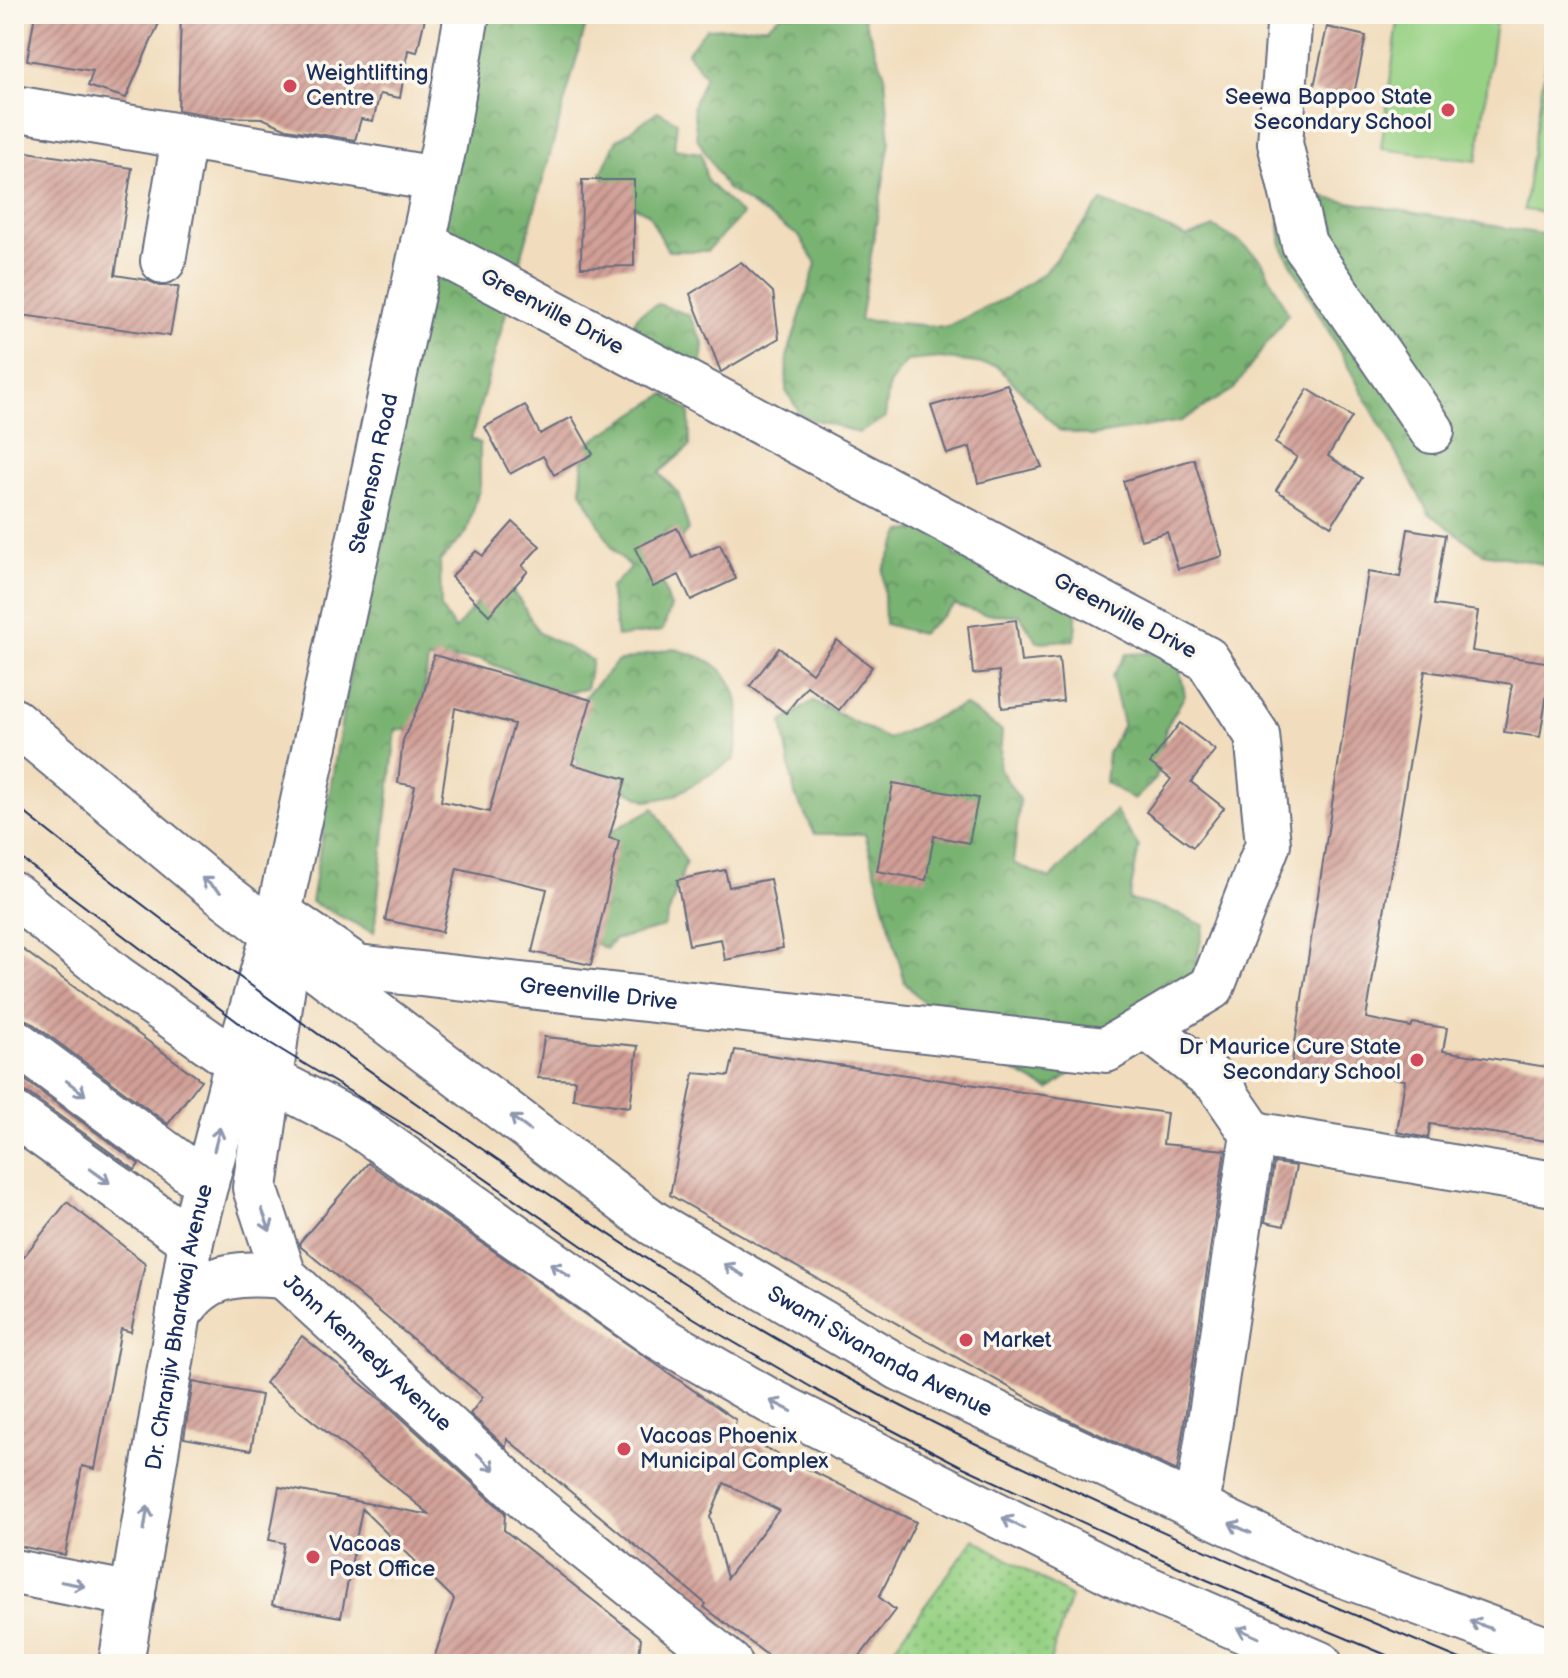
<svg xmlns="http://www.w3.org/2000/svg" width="1568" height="1678" font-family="'Balsamiq Sans',sans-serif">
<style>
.grass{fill:url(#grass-dots);stroke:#598071;stroke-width:2}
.forest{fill:url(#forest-crowns);stroke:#4a7168;stroke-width:2}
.pitch{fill:#97d184;stroke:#598071;stroke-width:2}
.building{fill:url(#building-hatch);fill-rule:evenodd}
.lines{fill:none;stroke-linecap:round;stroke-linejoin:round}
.minor-casing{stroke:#666c7f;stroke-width:48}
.minor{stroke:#fff;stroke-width:44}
.tram{stroke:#1b2f5e;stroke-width:2}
.oneway{stroke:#8d97ae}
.poi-dot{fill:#d1495b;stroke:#fbf7ec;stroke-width:3}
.labels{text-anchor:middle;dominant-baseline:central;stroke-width:7;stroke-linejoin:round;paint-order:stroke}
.poi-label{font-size:22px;fill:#1b2f5e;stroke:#fbf7ec;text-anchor:start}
.street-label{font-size:22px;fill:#1b2f5e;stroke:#fbf7ec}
</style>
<defs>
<pattern id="grass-dots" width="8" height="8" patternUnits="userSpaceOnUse" patternTransform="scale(2)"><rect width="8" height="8" fill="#97d184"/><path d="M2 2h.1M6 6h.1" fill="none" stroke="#7aaa6f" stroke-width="1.8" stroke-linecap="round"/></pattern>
<pattern id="forest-crowns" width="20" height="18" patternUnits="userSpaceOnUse" patternTransform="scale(2)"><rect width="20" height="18" fill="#79b372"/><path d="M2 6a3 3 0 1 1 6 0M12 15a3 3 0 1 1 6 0" fill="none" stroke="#629261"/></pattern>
<pattern id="building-hatch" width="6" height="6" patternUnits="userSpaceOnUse" patternTransform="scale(2)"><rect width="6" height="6" fill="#d19f96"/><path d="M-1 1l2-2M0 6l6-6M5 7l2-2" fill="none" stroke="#a9827e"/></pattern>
</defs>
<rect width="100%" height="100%" fill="#fbf7ec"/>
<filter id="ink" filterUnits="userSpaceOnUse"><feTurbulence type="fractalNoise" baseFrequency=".0125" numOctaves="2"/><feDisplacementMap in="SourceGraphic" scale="16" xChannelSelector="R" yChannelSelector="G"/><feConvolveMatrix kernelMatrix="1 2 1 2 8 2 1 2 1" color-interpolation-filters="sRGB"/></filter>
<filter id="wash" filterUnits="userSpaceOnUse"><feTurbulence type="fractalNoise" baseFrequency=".006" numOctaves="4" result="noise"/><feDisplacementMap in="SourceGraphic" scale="32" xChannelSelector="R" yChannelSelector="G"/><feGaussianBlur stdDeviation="1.8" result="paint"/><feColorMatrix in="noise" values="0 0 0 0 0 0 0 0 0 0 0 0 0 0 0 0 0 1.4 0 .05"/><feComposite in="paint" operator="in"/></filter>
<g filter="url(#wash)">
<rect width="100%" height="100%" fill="#f1ddbd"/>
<polygon class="grass" points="974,1539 1071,1597 1049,1664 882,1664"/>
<g class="forest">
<polygon points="476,14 589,14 471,439 480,443 480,486 467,532 440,561 441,608 455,630 477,603 504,582 520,601 539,633 592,660 586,689 544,695 511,672 480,659 428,660 423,696 411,731 396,729 374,933 311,902 423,243"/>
<polygon points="782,14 862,14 885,75 890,141 860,320 946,327 1008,297 1045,272 1102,201 1187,237 1214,227 1240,242 1262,261 1288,314 1234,389 1181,421 1092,436 1059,430 997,366 940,358 907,361 889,385 885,418 859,433 802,416 786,391 787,357 816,264 800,237 726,188 697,138 693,106 705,76 687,53 706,29 767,26"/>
<polygon points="658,111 677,122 674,149 701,153 707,181 742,215 707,251 668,251 648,213 616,198 601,174 616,141"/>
<polygon points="1277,190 1554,236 1554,566 1483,553 1429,513 1282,247"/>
<polygon points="658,304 689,315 703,342 701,375 626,337 639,314"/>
<polygon points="665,394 689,411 690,446 659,473 678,493 689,529 672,551 656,566 671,607 662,631 617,637 610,588 631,568 613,550 581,491 583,447"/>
<polygon points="945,528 956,557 998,558 1077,596 1075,640 1037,642 1020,615 984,614 955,605 921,634 885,624 883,570 902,531"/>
<path d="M673 648C686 653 704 656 715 665 747 689 739 723 735 759L674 796 648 801 580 768 565 732 580 702 617 662Z"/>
<polygon points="1176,652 1185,695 1166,728 1156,779 1134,800 1105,782 1108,753 1123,724 1112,677 1126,654"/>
<polygon points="813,701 888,739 964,705 1002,731 999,768 1020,800 1013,863 1050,879 1115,811 1139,847 1129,900 1167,909 1204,925 1190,993 1136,1024 1049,1090 959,1041 905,983 865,834 815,834 795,795 782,722"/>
<polygon points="654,808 686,862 664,927 614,940 606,949 574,932 608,833"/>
</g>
<g class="pitch">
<polygon points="1399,14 1497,14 1477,161 1381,149"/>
<polygon points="1549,40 1554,41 1554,214 1524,210"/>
</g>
<g id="blocks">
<g class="building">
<polygon points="35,14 163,14 126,98 88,86 93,71 27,60"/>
<polygon points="181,14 426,14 417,52 408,50 400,98 380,94 373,121 361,119 355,140 287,129 262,118 219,117 178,110"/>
<polygon points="1327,27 1366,36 1353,99 1313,91"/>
<polygon points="14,150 132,168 115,275 147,280 160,286 179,286 170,336 14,314"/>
<polygon points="582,180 634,180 634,266 581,267"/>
<polygon points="741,262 773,292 779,338 721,372 690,294"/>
<polygon points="1007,384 1042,467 978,483 970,447 947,454 931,406"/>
<polygon points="1308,389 1352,417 1328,456 1362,478 1331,526 1276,490 1297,457 1275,443"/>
<polygon points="525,405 540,434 572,417 593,454 554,475 543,456 510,474 485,427"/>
<polygon points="1194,459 1223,556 1178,569 1167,532 1141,540 1123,481"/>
<polygon points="513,522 540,546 522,566 528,571 489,615 451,577 476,551 483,556"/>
<polygon points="677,528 691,557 720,544 736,579 691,600 679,575 653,587 635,548"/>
<polygon points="1408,529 1445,535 1434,605 1478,611 1472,651 1552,663 1540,737 1504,732 1512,684 1425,671 1366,1018 1411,1027 1413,1023 1447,1028 1443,1051 1554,1068 1554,1142 1430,1124 1428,1138 1397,1132 1405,1080 1325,1068 1323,1079 1290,1075 1368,572 1400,577"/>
<polygon points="1016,620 1021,662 1059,658 1063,701 1002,708 999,671 973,674 968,626"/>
<polygon points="837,640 872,667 839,710 807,686 786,713 750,686 779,648 812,673"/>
<path d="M434 655 591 700 572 764 626 779 609 838 619 841 591 965 532 952 547 889 457 868 442 932 385 920 415 786 398 783 403 740 423 696ZM455 708 514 724 489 812 441 801Z"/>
<polygon points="1180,723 1215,750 1191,782 1224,808 1193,847 1146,812 1171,779 1150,763"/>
<polygon points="893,783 978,798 969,843 934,836 926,880 877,871"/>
<polygon points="725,870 729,887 770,879 783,948 725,960 721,939 689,945 677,880"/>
<polygon points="14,943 201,1080 168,1124 29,1021 14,1016"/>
<polygon points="544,1037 638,1046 630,1107 573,1099 575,1080 538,1078"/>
<polygon points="735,1050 1167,1113 1163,1144 1225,1150 1177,1471 1060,1416 670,1195 694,1073 729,1076"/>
<polygon points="14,1072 139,1164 135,1170 29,1094 14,1088"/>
<path d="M368 1163 736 1420 733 1432 916 1522 879 1597 895 1610 854 1664H779L704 1607 706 1604 507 1439 506 1447 470 1414 483 1397 301 1247 299 1243ZM724 1483 779 1510 727 1578 710 1517Z"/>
<polygon points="1274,1163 1296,1166 1284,1226 1265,1222"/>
<polygon points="67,1202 145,1263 131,1332 121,1329 95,1469 82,1466 65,1555 14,1545 14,1269"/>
<polygon points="302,1336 385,1403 505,1513 504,1530 641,1638 638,1664 432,1664 454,1599 362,1509 341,1617 272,1605 284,1543 269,1540 279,1487 431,1515 265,1383"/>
<polygon points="193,1382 261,1395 251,1450 184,1438"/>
</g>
</g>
</g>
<g filter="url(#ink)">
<use href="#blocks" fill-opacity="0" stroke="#666c7f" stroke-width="2"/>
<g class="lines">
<defs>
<g id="minor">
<polyline points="1290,14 1280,143 1304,244 1432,431"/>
<polyline points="14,108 436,179"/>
<polyline points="163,261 184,138"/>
<path id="s1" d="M14 721 206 881 273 932 287 946 653 1223 900 1368 1327 1569 1554 1652"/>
<polyline points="14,895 116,977 237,1062 355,1123 654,1334 768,1400 1119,1576 1320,1664"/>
<path id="s2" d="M279 913 357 967 1106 1050 1212 987 1268 844 1257 735 1207 659 423 243"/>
<path id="s3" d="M285 970 255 1188 284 1276 537 1509 730 1664"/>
<polyline points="1146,1027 1218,1083 1253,1134 1197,1508"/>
<polyline points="14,1041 206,1183"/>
<polyline points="14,1114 191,1241"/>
<polyline points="1253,1134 1554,1184"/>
<path d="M179 1313C186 1305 193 1295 202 1289 225 1271 257 1274 284 1276"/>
<polyline points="14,1572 133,1595"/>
<path id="s4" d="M121 1664 191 1241 237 1062 277 922 444 146 467 14"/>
</g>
</defs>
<use href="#minor" class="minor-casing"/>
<use href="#minor" class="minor"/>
<g class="tram">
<path d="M14 804C165 926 322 1039 482 1149 597 1227 713 1306 836 1372 1041 1482 1257 1575 1472 1664"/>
<polyline points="14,853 247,1029 423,1136 630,1279 723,1336 823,1394 959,1465 1207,1580 1408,1664"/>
</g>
</g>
<defs><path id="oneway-shaft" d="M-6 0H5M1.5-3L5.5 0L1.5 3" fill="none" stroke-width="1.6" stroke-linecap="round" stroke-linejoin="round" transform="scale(2)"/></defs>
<g class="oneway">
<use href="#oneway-shaft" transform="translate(211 885) rotate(-142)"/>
<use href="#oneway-shaft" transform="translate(76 1088) rotate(37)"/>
<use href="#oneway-shaft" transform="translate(520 1123) rotate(-143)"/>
<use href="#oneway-shaft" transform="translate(217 1139) rotate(-76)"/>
<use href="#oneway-shaft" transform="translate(100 1176) rotate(36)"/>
<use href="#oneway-shaft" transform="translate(266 1220) rotate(70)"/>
<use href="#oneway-shaft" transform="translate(560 1270) rotate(-145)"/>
<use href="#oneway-shaft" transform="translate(734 1270) rotate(-150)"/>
<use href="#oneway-shaft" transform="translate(781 1406) rotate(-153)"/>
<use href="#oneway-shaft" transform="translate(486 1462) rotate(43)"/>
<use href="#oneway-shaft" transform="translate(146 1518) rotate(-81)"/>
<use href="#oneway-shaft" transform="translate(1013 1523) rotate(-153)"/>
<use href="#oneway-shaft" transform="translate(1240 1528) rotate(-155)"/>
<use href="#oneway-shaft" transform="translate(73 1584) rotate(11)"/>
<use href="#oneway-shaft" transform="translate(1481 1625) rotate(-160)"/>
<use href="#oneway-shaft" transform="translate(1248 1633) rotate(-156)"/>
</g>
</g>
<g class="poi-dot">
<circle cx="290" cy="86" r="8"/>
<circle cx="1448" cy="110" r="8"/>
<circle cx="1417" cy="1060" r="8"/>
<circle cx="966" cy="1340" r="8"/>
<circle cx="624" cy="1449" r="8"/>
<circle cx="313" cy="1557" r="8"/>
</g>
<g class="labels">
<g class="poi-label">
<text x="306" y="73">Weightlifting<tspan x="306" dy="25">Centre</tspan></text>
<text x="1432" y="97" text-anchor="end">Seewa Bappoo State<tspan x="1432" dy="25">Secondary School</tspan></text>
<text x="1401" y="1047" text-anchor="end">Dr Maurice Cure State<tspan x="1401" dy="25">Secondary School</tspan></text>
<text x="982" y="1340">Market</text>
<text x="640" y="1436">Vacoas Phoenix<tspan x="640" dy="25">Municipal Complex</tspan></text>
<text x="329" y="1544">Vacoas<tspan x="329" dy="25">Post Office</tspan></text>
</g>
<g class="street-label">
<text transform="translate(552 312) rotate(28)">Greenville Drive</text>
<text stroke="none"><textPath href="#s4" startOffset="1218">Stevenson Road</textPath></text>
<text transform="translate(1125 616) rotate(28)">Greenville Drive</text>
<text stroke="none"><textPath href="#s2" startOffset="338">Greenville Drive</textPath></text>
<text stroke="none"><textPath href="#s4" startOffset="342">Dr. Chranjiv Bhardwaj Avenue</textPath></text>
<text stroke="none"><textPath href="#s1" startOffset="1074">Swami Sivananda Avenue</textPath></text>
<text stroke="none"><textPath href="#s3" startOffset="426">John Kennedy Avenue</textPath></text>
</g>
</g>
<rect width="1568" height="1678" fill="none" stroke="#fbf7ec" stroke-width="48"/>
</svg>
